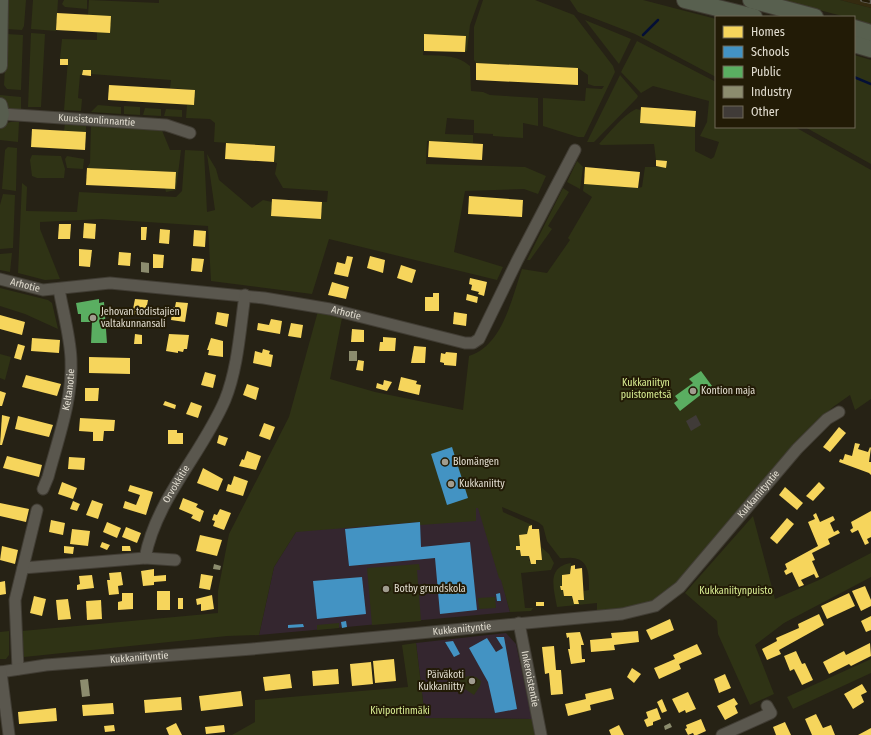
<svg xmlns="http://www.w3.org/2000/svg" width="871" height="735" font-family="'Fira Sans Condensed',sans-serif">
<style>
.built{fill:#342b10}
.education{fill:#34262f}
.green{fill:#2f3315}
.homes{fill:#f6d55c}
.schools{fill:#4393c3}
.public{fill:#5aae61}
.industry{fill:#8c8c6e}
.lines{fill:none;stroke-linecap:round;stroke-linejoin:round}
.stream{stroke:#040f36;stroke-width:2.5}
.building{fill:#403b38}
.minor-casing{stroke:#413d34;stroke-width:13}
.major-casing{stroke:#413d34;stroke-width:16}
.highway-casing{stroke:#413d34;stroke-width:18}
.minor{stroke:#5a574e;stroke-width:11}
.major{stroke:#575d4e;stroke-width:14}
.highway{stroke:#58604f;stroke-width:16}
.rail-casing{stroke:#625f56;stroke-width:4}
.rail{stroke:#221b06;stroke-width:2.5;stroke-dasharray:8;stroke-linecap:butt}
.poi-dot{fill:#a09c8f;stroke:#221b06;stroke-width:1.5}
.labels{text-anchor:middle;dominant-baseline:central;stroke-width:4;stroke-linejoin:round;paint-order:stroke}
.street-label{font-size:10px;fill:#e2ddd0;stroke:#221b06}
.poi-label{font-size:10px;fill:#e2ddd0;stroke:#221b06;text-anchor:start}
.park-label{font-size:10px;fill:#daee93;stroke:#221b06}
</style>
<rect width="100%" height="100%" fill="#262215"/>
<polygon class="built" points="840,0 871,0 871,8"/>
<g class="education">
<polygon points="399,499 483,508 510,612 259,635 274,567 296,532"/>
<polygon points="506,633 516,644 532,719 425,718 416,643"/>
</g>
<g class="green">
<polygon points="8,0 26,0 24,26 22,30 7,29"/>
<polygon points="33,0 58,0 56,31 31,29"/>
<polygon points="64,0 87,0 87,9 65,7 62,4"/>
<path d="M89 0 159 3V0H479L470 25 467 51 465 52 466 36 425 34 423 55C440 56 456 54 470 66L471 91 483 92 490 95 538 98V126L523 123V138L493 136V134L474 133V120L447 118 445 134 473 135V143L427 141 426 164 525 167 546 176 538 194 524 189 465 191 454 252 503 267 497 280 329 239 312 294 211 281 208 226 102 219 40 222V229L60 279 45 280 18 273 22 183 27 187 26 211 77 212 79 192 176 197 182 191 185 150 204 151 207 212 215 210 207 154 216 169 219 180 252 208 263 200 272 202 271 216 321 219 322 202H327L328 191 283 188 275 174 277 163 274 162 275 146 214 142 215 123 210 119 186 118 187 105H194L195 90 170 88 171 80 91 74V70H83L82 75H80L78 98 82 99 81 111 64 110 68 60 60 59 62 39 97 40V32L88 15Z"/>
<polygon points="483,0 535,0 574,15 613,66 615,72 584,137 578,137 543,126 543,98 585,101 586,88 602,89 604,86 594,86 588,84 588,75 578,68 476,63 474,60 474,27"/>
<polygon points="570,0 643,0 716,19 716,77 635,34 578,12"/>
<polygon points="781,0 840,0 871,8 871,24 854,19 854,17 846,17"/>
<polygon points="585,20 631,39 619,64"/>
<polygon points="31,33 45,34 41,107 28,107"/>
<polygon points="7,34 23,35 21,90 7,89 4,85"/>
<path d="M637 41 716 82V127H795L871 170V399L855 410 850 395 833 407 801 437 678 586 653 603 597 613V603L557 607C554 589 546 567 571 563L570 574 562 575V586H560L561 590H563L564 596H572V601L579 603 578 600H584V591L589 590C589 577 590 559 572 558 568 557 564 559 560 558L547 541 543 526 538 522 502 507 503 512 532 525 529 526 527 534 519 535 520 546H516V550H520L521 556H529V561L542 559 541 547 549 554 554 563 551 570 521 573 525 608H533L531 611 510 612 501 580 499 578 478 508H476V521L420 525 419 522 296 532 274 567 259 635 227 636 24 657 22 631 218 613V591L229 534 289 417 318 311 342 318 330 379 375 392 463 410 469 356C503 345 511 300 522 269L547 273 570 240 568 238 592 197 583 191 584 184 638 188 642 187 645 167H666V161L656 160 654 144 601 145 599 144C610 132 622 116 636 109L641 110 640 123 695 127V151L711 159 714 157 719 142 700 136 707 122 709 101 653 86 641 93 621 72Z"/>
<polygon points="854,55 871,60 871,164 805,127 854,127"/>
<polygon points="620,75 638,96 637,98 594,142 587,142"/>
<polygon points="0,95 21,97 21,111 7,109 0,101"/>
<polygon points="98,105 121,107 121,114 91,112"/>
<polygon points="124,106 140,107 140,115 124,114"/>
<polygon points="145,108 161,109 161,116 143,115"/>
<polygon points="166,109 182,110 182,117 164,116"/>
<polygon points="11,122 19,122 18,142 0,140 0,129 6,123"/>
<polygon points="65,123 86,124 86,132 64,131"/>
<polygon points="91,124 161,128 170,150 181,150 176,190 166,192 165,188 176,172 87,168 90,163"/>
<polygon points="8,147 17,148 16,191 2,189 5,150"/>
<polygon points="32,155 61,156 65,169 64,178 37,178 32,176 30,160"/>
<polygon points="67,156 84,159 83,169 67,168 65,159"/>
<polygon points="577,161 583,167 580,189 567,182"/>
<polygon points="563,188 569,192 548,226 552,229 530,260 527,260"/>
<polygon points="3,194 15,195 13,248 0,249 0,205"/>
<polygon points="12,253 10,272 0,270 0,254"/>
<polygon points="0,288 48,300 52,303 58,329 25,314 0,306"/>
<polygon points="0,354 11,357 5,380 0,378"/>
<polygon points="753,516 775,599 819,580 871,553 871,577 784,623 755,645 774,694 750,705 718,634 717,621 685,593"/>
<polygon points="419,564 420,570 417,570 421,621 372,625 367,568"/>
<polygon points="495,597 496,608 479,609 478,598"/>
<polygon points="339,623 339,628 317,630 317,625"/>
<polygon points="9,631 9,655 6,659 0,659 0,632"/>
<polygon points="416,643 425,718 532,719 538,735 232,735 255,722 255,700 408,687 402,645"/>
<polygon points="871,659 871,673 793,709 787,697"/>
<polygon points="468,676 476,677 481,681 480,686 474,695 459,685 460,680"/>
</g>
<g class="homes">
<polygon points="57,13 111,16 110,33 56,30"/>
<polygon points="424,34 466,36 465,52 424,51"/>
<rect x="60" y="59" width="8" height="6"/>
<polygon points="476,63 578,68 578,85 476,80"/>
<polygon points="83,70 91,70 91,76 82,75"/>
<polygon points="109,85 195,90 194,105 108,100"/>
<polygon points="641,107 696,111 695,127 640,123"/>
<polygon points="32,129 86,132 85,150 31,147"/>
<polygon points="429,141 483,144 482,160 428,157"/>
<polygon points="226,143 275,146 274,162 225,159"/>
<polygon points="656,160 667,161 666,168 656,166"/>
<polygon points="585,167 640,172 638,188 584,184"/>
<polygon points="87,168 176,172 175,189 86,185"/>
<polygon points="469,196 523,200 522,217 468,214"/>
<polygon points="272,199 322,202 321,219 271,216"/>
<polygon points="84,223 96,224 95,239 83,238"/>
<polygon points="59,224 71,224 70,239 58,239"/>
<polygon points="141,227 147,227 146,240 141,240"/>
<polygon points="160,229 170,230 169,244 159,243"/>
<polygon points="194,230 206,231 205,247 193,246"/>
<polygon points="79,249 92,250 90,267 79,266"/>
<polygon points="119,252 131,253 130,266 118,265"/>
<polygon points="153,254 164,255 163,268 153,268"/>
<polygon points="347,256 353,257 348,277 334,274 337,262 345,264"/>
<polygon points="370,256 385,260 383,273 367,268"/>
<polygon points="192,258 204,259 202,272 191,271"/>
<polygon points="401,265 416,270 412,283 397,278"/>
<polygon points="470,278 487,282 484,296 478,294 479,292 471,290 472,285 469,284"/>
<polygon points="332,282 349,287 346,299 328,295"/>
<polygon points="433,293 439,293 439,311 425,311 425,297 433,297"/>
<polygon points="467,294 478,297 477,303 466,300"/>
<polygon points="135,299 148,300 145,316 132,314"/>
<polygon points="176,302 188,303 185,322 171,320 173,307 175,307"/>
<polygon points="217,312 229,314 227,327 215,324"/>
<polygon points="454,312 467,314 466,326 453,324"/>
<polygon points="0,315 25,322 22,335 0,329"/>
<polygon points="271,319 282,321 280,334 257,330 258,323 269,325"/>
<polygon points="291,323 303,325 301,338 288,336"/>
<polygon points="352,329 364,330 364,342 351,342"/>
<polygon points="135,334 142,335 142,344 134,344"/>
<polygon points="169,334 189,335 187,349 184,349 183,352 178,351 178,353 166,351"/>
<polygon points="383,337 396,338 395,351 379,351 380,342 383,342"/>
<polygon points="32,338 60,340 59,353 31,351"/>
<polygon points="211,338 223,341 223,357 208,355 209,350 207,350"/>
<polygon points="18,344 25,346 21,360 14,358"/>
<polygon points="414,346 426,347 425,363 411,363"/>
<polygon points="263,349 270,351 269,354 273,355 271,367 253,363 255,351 262,353"/>
<polygon points="446,352 457,353 456,366 444,365 444,363 440,362 441,353 445,354"/>
<polygon points="89,357 130,358 130,374 89,373"/>
<polygon points="358,360 364,361 363,371 356,370"/>
<polygon points="205,372 216,375 213,388 201,385"/>
<polygon points="26,375 61,384 57,396 22,387"/>
<polygon points="401,377 417,381 416,384 421,385 419,395 398,390"/>
<polygon points="384,380 392,382 387,391 376,388 377,383 383,385"/>
<polygon points="247,384 259,388 256,400 243,395"/>
<polygon points="85,388 99,388 98,401 85,401"/>
<polygon points="0,391 6,393 2,406 0,406"/>
<polygon points="165,401 176,405 175,409 163,405"/>
<polygon points="191,402 202,406 198,418 186,414"/>
<polygon points="2,415 10,417 2,445 0,445"/>
<polygon points="18,416 53,425 49,437 15,429"/>
<polygon points="80,418 115,420 114,431 104,431 103,441 93,441 93,432 79,431"/>
<polygon points="264,423 275,427 270,440 259,436"/>
<polygon points="839,427 846,433 830,452 823,447"/>
<polygon points="168,430 177,430 177,433 183,433 183,444 168,444"/>
<polygon points="219,435 228,438 225,446 217,443"/>
<polygon points="855,443 860,444 858,449 868,452 870,447 871,448 869,462 871,462 871,475 869,473 839,462 840,459 843,460 845,454 852,456"/>
<polygon points="247,451 261,456 256,470 239,466 242,459 244,460"/>
<polygon points="7,456 42,465 39,477 3,468"/>
<polygon points="69,457 85,458 84,470 68,469"/>
<polygon points="203,468 223,479 218,491 197,483"/>
<polygon points="234,476 248,481 243,496 226,491 228,484 231,485"/>
<polygon points="62,482 77,488 73,499 58,494"/>
<polygon points="819,482 825,488 813,501 806,496"/>
<polygon points="130,485 153,492 146,515 123,508 125,501 136,505 140,495 128,491"/>
<polygon points="785,487 803,503 797,510 779,495"/>
<polygon points="183,498 198,504 196,507 204,511 200,522 191,518 193,515 179,509"/>
<polygon points="92,500 103,504 98,519 86,515"/>
<polygon points="73,501 80,504 77,511 70,509"/>
<polygon points="0,503 29,509 26,522 0,516"/>
<polygon points="220,509 231,513 224,530 213,526 215,521 212,520 214,514 217,515"/>
<polygon points="871,511 871,537 867,539 869,543 865,545 858,530 852,533 850,530 853,528 851,522"/>
<polygon points="816,513 820,522 833,516 835,520 830,523 834,532 838,530 840,533 828,539 830,544 812,553 815,560 812,561 819,577 816,578 814,574 801,580 804,585 799,587 792,572 786,575 784,571 787,569 785,564 818,546 808,522 815,519 813,515"/>
<polygon points="787,518 794,524 777,544 770,538"/>
<polygon points="51,520 65,523 63,535 49,532"/>
<polygon points="107,522 121,528 117,538 103,532"/>
<polygon points="532,525 532,529 539,529 542,560 536,560 536,564 531,564 529,556 521,556 520,550 516,550 516,546 520,546 519,535 527,534 529,526"/>
<polygon points="126,527 141,533 137,543 122,537"/>
<polygon points="72,529 90,531 88,546 70,544"/>
<polygon points="200,535 222,540 217,556 196,551"/>
<polygon points="102,542 110,545 107,550 100,547"/>
<polygon points="2,546 18,550 15,564 0,560"/>
<polygon points="64,546 74,547 73,554 64,553"/>
<polygon points="122,546 130,546 131,551 122,551"/>
<polygon points="575,565 575,569 582,568 584,600 578,600 579,604 574,604 572,596 564,596 563,590 561,590 560,586 562,586 562,575 570,574 571,566"/>
<polygon points="154,569 154,576 166,575 166,581 154,582 154,585 143,586 141,571"/>
<polygon points="121,572 123,585 118,586 119,594 109,595 107,580 110,580 109,573"/>
<polygon points="201,574 213,576 210,590 199,588"/>
<polygon points="92,575 94,588 77,590 77,585 80,584 79,576"/>
<polygon points="5,581 6,594 0,595 0,582"/>
<polygon points="865,586 871,600 871,606 861,611 852,591"/>
<rect x="157" y="591" width="13" height="19"/>
<polygon points="122,593 133,593 133,609 118,610 118,602 122,601"/>
<polygon points="849,593 855,606 827,619 821,606"/>
<polygon points="212,595 214,609 201,611 201,604 197,605 196,599"/>
<polygon points="34,596 46,599 42,616 30,613"/>
<rect x="178" y="598" width="5" height="11"/>
<polygon points="68,599 71,619 58,620 56,600"/>
<polygon points="101,600 102,619 87,620 86,601"/>
<rect x="536" y="602" width="8" height="4"/>
<polygon points="819,614 824,625 779,650 781,654 767,660 762,649 777,641 776,638 799,628 798,624"/>
<polygon points="871,616 871,630 866,632 861,621"/>
<polygon points="670,619 674,630 651,640 646,630"/>
<polygon points="638,631 639,642 614,645 615,650 591,652 590,640 612,638 611,633"/>
<polygon points="580,632 584,645 581,645 582,659 585,659 585,662 571,664 568,649 570,649 569,637 567,638 566,633"/>
<polygon points="870,643 871,656 851,666 849,664 829,674 823,662 844,651 846,655"/>
<polygon points="697,644 702,654 679,664 681,669 659,679 654,668 675,659 673,655"/>
<polygon points="554,646 556,670 561,670 563,694 551,695 549,673 545,674 542,647"/>
<polygon points="796,651 802,664 805,663 813,680 802,685 794,669 790,671 784,656"/>
<polygon points="394,659 396,681 375,683 373,661"/>
<polygon points="371,662 373,684 352,686 350,664"/>
<polygon points="632,668 641,674 634,683 627,677"/>
<polygon points="338,669 339,684 313,686 312,671"/>
<polygon points="290,674 292,688 265,691 263,677"/>
<polygon points="725,674 731,688 719,693 714,679"/>
<polygon points="862,684 867,692 861,695 864,702 853,709 844,694"/>
<polygon points="611,688 614,699 590,705 591,710 568,716 565,704 586,699 585,694"/>
<polygon points="241,691 243,706 201,711 199,696"/>
<polygon points="688,692 696,709 686,713 685,710 679,713 672,699"/>
<polygon points="181,697 182,710 145,713 144,700"/>
<polygon points="734,698 738,704 735,706 738,713 725,720 717,706"/>
<polygon points="662,699 667,711 662,713 657,702"/>
<polygon points="113,703 114,714 83,716 82,705"/>
<polygon points="56,708 57,721 19,724 18,712"/>
<polygon points="657,708 661,719 653,722 653,725 647,727 644,720 648,718 646,712"/>
<polygon points="816,714 823,728 831,725 835,735 812,735 805,719"/>
<polygon points="701,719 706,731 697,735 694,735 693,733 688,735 685,729 687,728 686,725"/>
<polygon points="785,722 791,735 776,735 773,727"/>
<polygon points="176,723 182,735 169,735 166,728"/>
<polygon points="114,725 115,731 105,732 104,726"/>
<polygon points="224,725 225,732 206,734 205,727"/>
<polygon points="619,725 624,735 611,735 609,730"/>
<polygon points="871,728 871,735 858,735"/>
</g>
<g class="schools">
<polygon points="452,447 468,498 447,505 431,454"/>
<polygon points="420,522 421,547 470,542 477,610 440,614 435,558 349,566 345,529"/>
<polygon points="362,577 366,614 317,619 313,581"/>
<polygon points="500,593 501,601 497,601 496,594"/>
<polygon points="346,621 347,627 342,628 341,622"/>
<polygon points="303,624 304,627 288,628 288,625"/>
<polygon points="496,637 504,637 517,709 495,713 488,682 469,648 487,638 496,652 503,648"/>
<polygon points="453,641 460,654 454,657 445,642"/>
</g>
<g class="public">
<polygon points="99,299 99,303 104,302 107,343 91,343 92,322 81,322 81,314 78,314 76,303"/>
<polygon points="701,371 712,386 680,411 674,403 678,400 675,396 693,383 689,379"/>
</g>
<g class="industry">
<polygon points="141,262 149,263 149,273 141,272"/>
<rect x="349" y="351" width="8" height="10"/>
<polygon points="214,564 221,566 220,570 213,569"/>
<polygon points="88,679 90,696 82,697 80,680"/>
<polygon points="670,723 672,727 665,730 664,726"/>
</g>
<g class="lines">
<g class="stream">
<polyline points="643,35 658,20"/>
<polyline points="854,77 871,84"/>
</g>
</g>
<polygon class="building" points="696,415 701,425 691,431 686,421"/>
<g class="lines">
<defs>
<g id="minor">
<path id="s1" d="M2 114 166 125 190 133"/>
<path id="s2" d="M0 279 43 290 110 283 264 298 330 309 465 343H473L479 339 517 261 575 150"/>
<path id="s3" d="M43 489 48 477C58 439 73 399 71 359 70 336 63 312 59 289"/>
<polyline points="145,558 175,560"/>
<path id="s4" d="M23 568 145 558C156 499 202 454 225 400 238 368 240 329 245 295"/>
<path id="s5" d="M519 623 541 735"/>
<polyline points="18,669 15,600 37,510"/>
<path id="s6" d="M0 672 46 665 252 649 622 614 655 606 680 587 797 449 827 419 839 412"/>
<polyline points="1,672 9,735"/>
<polyline points="722,735 771,713 767,706"/>
</g>
<g id="major">
<polyline points="0,66 1,0"/>
<polyline points="0,105 2,114 0,121"/>
</g>
<g id="highway">
<polyline points="685,0 754,17"/>
<polyline points="751,0 815,17"/>
<polyline points="854,28 871,33"/>
<polyline points="854,44 871,49"/>
</g>
</defs>
<use href="#minor" class="minor-casing"/>
<use href="#major" class="major-casing"/>
<use href="#highway" class="highway-casing"/>
<use href="#minor" class="minor"/>
<use href="#major" class="major"/>
<use href="#highway" class="highway"/>
<defs>
<polyline id="rail" points="862,0 871,2"/>
</defs>
<use href="#rail" class="rail-casing"/>
<use href="#rail" class="rail"/>
</g>
<g class="poi-dot">
<circle cx="93" cy="318" r="4"/>
<circle cx="693" cy="391" r="4"/>
<circle cx="445" cy="462" r="4"/>
<circle cx="451" cy="484" r="4"/>
<circle cx="386" cy="589" r="4"/>
<circle cx="472" cy="681" r="4"/>
</g>
<g class="labels">
<g class="street-label">
<text stroke="none"><textPath href="#s1" startOffset="95">Kuusistonlinnantie</textPath></text>
<text stroke="none"><textPath href="#s2" startOffset="26">Arhotie</textPath></text>
<text stroke="none"><textPath href="#s2" startOffset="350">Arhotie</textPath></text>
<text stroke="none"><textPath href="#s3" startOffset="103">Keltanotie</textPath></text>
<text stroke="none"><textPath href="#s4" startOffset="203">Orvokkitie</textPath></text>
<text stroke="none"><textPath href="#s6" startOffset="812">Kukkaniityntie</textPath></text>
<text stroke="none"><textPath href="#s6" startOffset="464">Kukkaniityntie</textPath></text>
<text stroke="none"><textPath href="#s6" startOffset="140">Kukkaniityntie</textPath></text>
<text stroke="none"><textPath href="#s5" startOffset="57">Inkeroistentie</textPath></text>
</g>
<g class="poi-label">
<text x="101" y="312">Jehovan todistajien<tspan x="101" dy="12">valtakunnansali</tspan></text>
<text x="701" y="391">Kontion maja</text>
<text x="453" y="462">Blomängen</text>
<text x="459" y="484">Kukkaniitty</text>
<text x="394" y="589">Botby grundskola</text>
<text x="464" y="675" text-anchor="end">Päiväkoti<tspan x="464" dy="12">Kukkaniitty</tspan></text>
</g>
<g class="park-label">
<text x="646" y="383">Kukkaniityn<tspan x="646" dy="12">puistometsä</tspan></text>
<text x="736" y="591">Kukkaniitynpuisto</text>
<text x="400" y="711">Kiviportinmäki</text>
</g>
</g>
<rect x="715" y="16" width="140" height="112" fill="#221b06" stroke="#6f6957"/>
<rect x="723" y="26" width="20" height="12" fill="#f6d55c" stroke="#6f6957"/>
<text x="751" y="36" font-size="12" fill="#e2ddd0">Homes</text>
<rect x="723" y="46" width="20" height="12" fill="#4393c3" stroke="#6f6957"/>
<text x="751" y="56" font-size="12" fill="#e2ddd0">Schools</text>
<rect x="723" y="66" width="20" height="12" fill="#5aae61" stroke="#6f6957"/>
<text x="751" y="76" font-size="12" fill="#e2ddd0">Public</text>
<rect x="723" y="86" width="20" height="12" fill="#8c8c6e" stroke="#6f6957"/>
<text x="751" y="96" font-size="12" fill="#e2ddd0">Industry</text>
<rect x="723" y="106" width="20" height="12" fill="#403b38" stroke="#6f6957"/>
<text x="751" y="116" font-size="12" fill="#e2ddd0">Other</text>
</svg>
